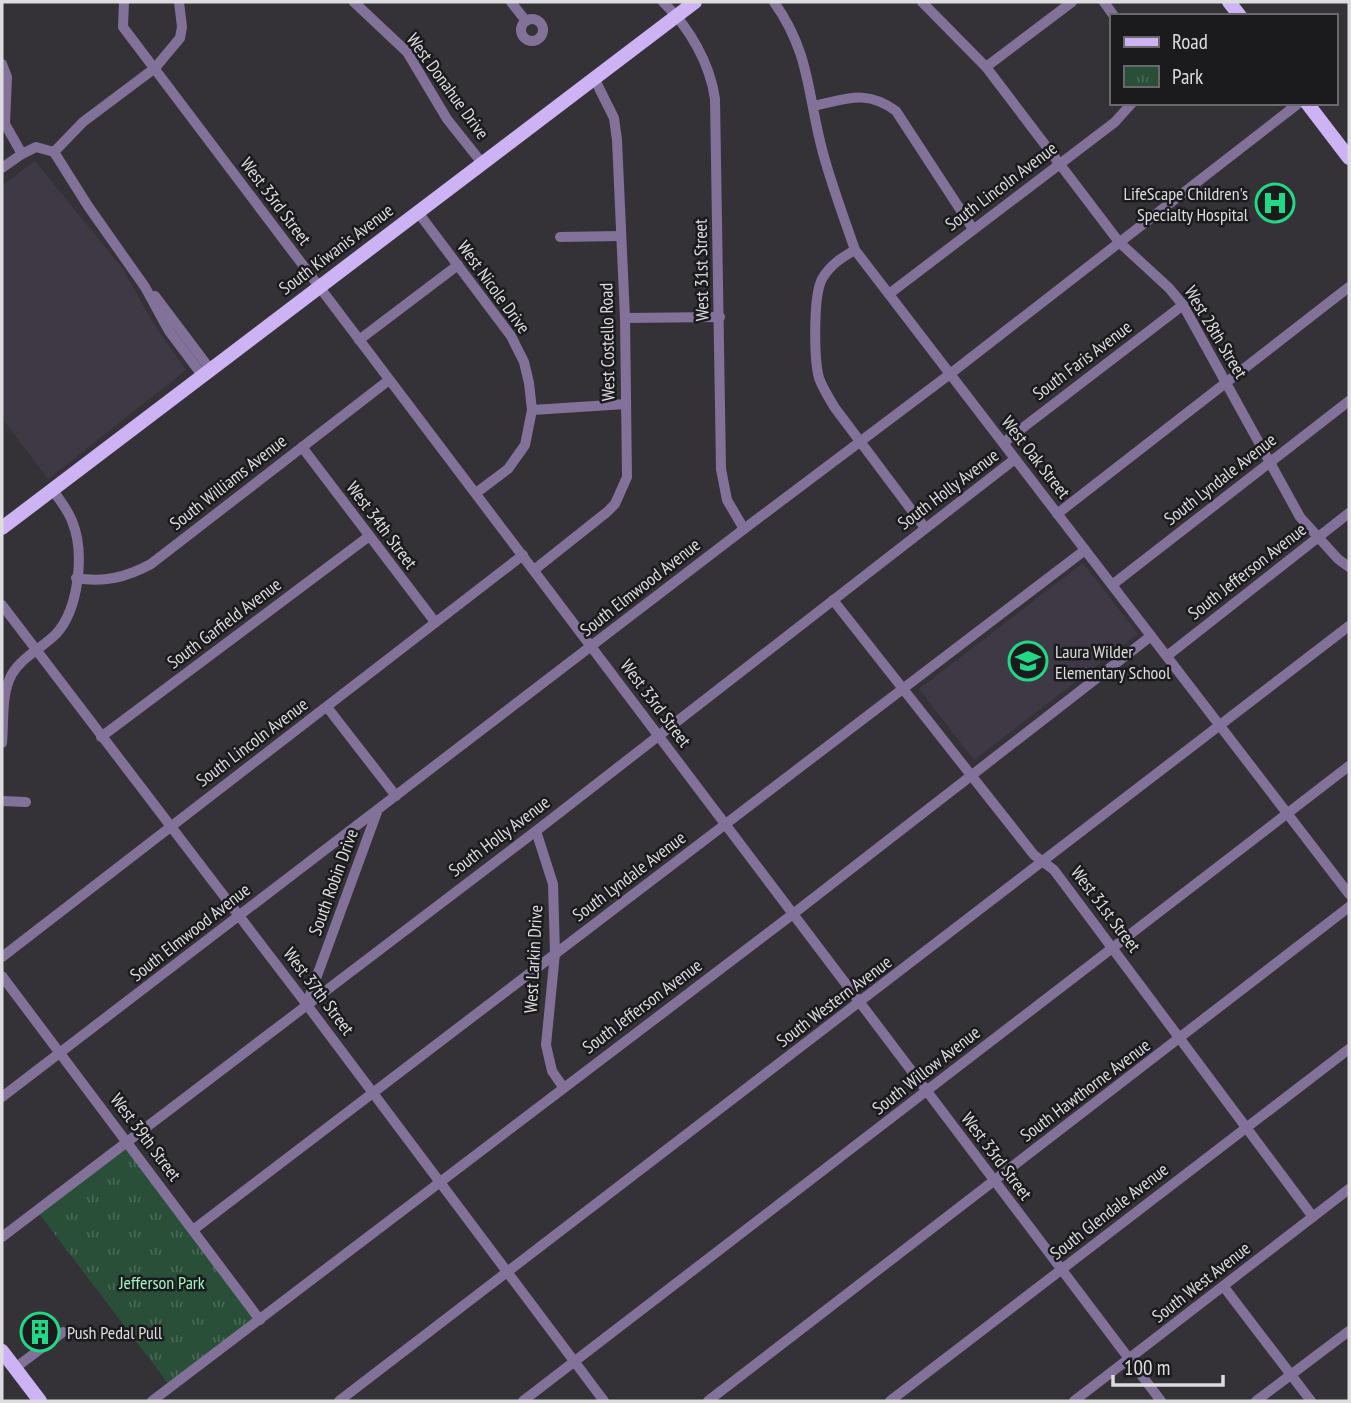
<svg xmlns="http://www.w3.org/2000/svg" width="1351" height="1403" font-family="'PT Sans Narrow',sans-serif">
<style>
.built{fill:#3e3944}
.park{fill:url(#park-tufts)}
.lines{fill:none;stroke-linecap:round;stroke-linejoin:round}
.minor{stroke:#827199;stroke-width:10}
.major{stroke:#cdb2f4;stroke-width:14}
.labels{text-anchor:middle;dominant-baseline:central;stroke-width:5;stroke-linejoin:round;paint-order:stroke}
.street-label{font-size:18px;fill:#dddcdf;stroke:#1b1a1c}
.poi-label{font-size:18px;fill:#dddcdf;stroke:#1b1a1c;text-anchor:start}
.park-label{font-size:18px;fill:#9ff6c2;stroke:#1b1a1c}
</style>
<defs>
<pattern id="park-tufts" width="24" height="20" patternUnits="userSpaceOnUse" patternTransform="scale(1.75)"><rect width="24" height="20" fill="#2a4f39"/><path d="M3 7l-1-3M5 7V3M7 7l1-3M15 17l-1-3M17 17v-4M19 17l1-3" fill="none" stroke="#486855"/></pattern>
</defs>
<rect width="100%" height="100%" fill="#343237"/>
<g class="built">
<polygon points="35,161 123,269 153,323 186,370 48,479 2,418 2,186"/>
<polygon points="1083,563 1138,634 974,760 919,689"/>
</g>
<polygon class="park" points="128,1141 260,1320 171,1387 37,1211"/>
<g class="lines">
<g class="minor">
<polyline points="124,2 123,27 1161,1401"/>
<polyline points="354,2 407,52 447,119 482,163"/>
<polyline points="511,2 526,21"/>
<path d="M663 2C689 27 710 63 715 99L721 469 727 500 744 529"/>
<path d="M774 2C811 54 807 95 823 153 832 186 844 218 855 250L1349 894"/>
<polyline points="922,2 986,67 1119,242 1169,288 1183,305 1300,517 1338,559 1349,567"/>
<polyline points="1104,2 1114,16"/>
<circle cx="532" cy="30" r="11"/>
<polyline points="2,64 7,77 5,124 22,154"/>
<polyline points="986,67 1072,2"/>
<path d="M813 106C847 99 866 89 896 111L973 229"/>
<polyline points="54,152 88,206 145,287 169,331 202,375"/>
<polyline points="54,152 83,122 155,68 180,38 182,27 179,2"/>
<polyline points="2,168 22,154 36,147 54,152"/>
<polyline points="417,211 511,336 524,362 529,383 532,410 525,445 508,469 476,493"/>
<polyline points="560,237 621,236"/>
<path d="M855 250C841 258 830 265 822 279 813 296 814 359 819 378 823 389 829 398 835 408L925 528"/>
<polyline points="889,294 1115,122 1132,103"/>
<polyline points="155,296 210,369"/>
<polyline points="625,318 720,317"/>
<polyline points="359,340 458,265"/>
<polyline points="532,410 626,404"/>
<polyline points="1003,443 1183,305"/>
<polyline points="302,447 435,622"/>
<polyline points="1057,514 1349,287"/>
<polyline points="534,570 607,512 615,504 627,477 625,318 617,140 614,118 594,78"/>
<path d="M76 578C104 583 127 577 151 564L389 380"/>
<polyline points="1112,585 1349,401"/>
<polyline points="833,600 1034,855 1054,870 1313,1217"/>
<polyline points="2,605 301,997 604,1401"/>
<polyline points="1167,656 1349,513"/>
<polyline points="327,707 396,796"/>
<polyline points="101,737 368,537"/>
<path d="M2 743C4 722 1 693 12 674 22 657 42 648 56 634 79 609 85 552 72 521 68 510 59 499 52 489"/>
<polyline points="2,801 26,802"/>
<polyline points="536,831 553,884 555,953 546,1045 552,1071 563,1087"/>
<polyline points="2,957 523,555"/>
<polyline points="2,976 260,1320"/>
<polyline points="307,1003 377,812"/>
<polyline points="2,1097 744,529 950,374 1299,103"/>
<polyline points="193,1230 1085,550"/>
<polyline points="2,1237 536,831 1015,459"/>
<polyline points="1224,1287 1311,1401"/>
<polyline points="15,1368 63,1332"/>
<polyline points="152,1401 793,914 1151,636"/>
<polyline points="339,1401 1349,626"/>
<polyline points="523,1401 1349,766"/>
<polyline points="708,1401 1349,907"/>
<polyline points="890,1401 1349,1049"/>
<polyline points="1074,1401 1349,1189"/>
<polyline points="1256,1401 1349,1331"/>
</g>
<g class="major">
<polyline points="1229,2 1240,16"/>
<polyline points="1307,103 1349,158"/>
<polyline points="2,528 695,2"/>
<polyline points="2,1351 40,1401"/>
</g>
</g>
<defs>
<symbol id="hospital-ring" viewBox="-11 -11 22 22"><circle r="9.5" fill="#1b1a1c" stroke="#21d887" stroke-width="1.5"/><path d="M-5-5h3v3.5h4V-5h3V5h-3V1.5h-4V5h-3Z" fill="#21d887"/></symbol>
<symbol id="school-ring" viewBox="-11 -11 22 22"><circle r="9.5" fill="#1b1a1c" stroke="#21d887" stroke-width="1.5"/><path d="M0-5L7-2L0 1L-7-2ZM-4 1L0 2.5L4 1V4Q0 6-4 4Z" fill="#21d887"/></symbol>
<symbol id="building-ring" viewBox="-11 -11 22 22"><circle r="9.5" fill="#1b1a1c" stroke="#21d887" stroke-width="1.5"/><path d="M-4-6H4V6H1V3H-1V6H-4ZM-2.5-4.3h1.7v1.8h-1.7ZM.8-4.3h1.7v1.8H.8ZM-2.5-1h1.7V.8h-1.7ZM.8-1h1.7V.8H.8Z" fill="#21d887"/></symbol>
</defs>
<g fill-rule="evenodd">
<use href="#hospital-ring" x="1253" y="181" width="44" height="44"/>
<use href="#school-ring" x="1006" y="639" width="44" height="44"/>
<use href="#building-ring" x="18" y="1310" width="44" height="44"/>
</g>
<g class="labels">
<g class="street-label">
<text transform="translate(448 86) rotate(54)">West Donahue Drive</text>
<text transform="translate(1001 186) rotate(-37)">South Lincoln Avenue</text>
<text transform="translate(276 201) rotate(53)">West 33rd Street</text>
<text transform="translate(336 249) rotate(-37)">South Kiwanis Avenue</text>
<text transform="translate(701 270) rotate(-91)">West 31st Street</text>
<text transform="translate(494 287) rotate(54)">West Nicole Drive</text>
<text transform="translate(1216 332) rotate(59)">West 28th Street</text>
<text transform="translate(607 342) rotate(-91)">West Costello Road</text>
<text transform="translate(1082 360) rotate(-37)">South Faris Avenue</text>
<text transform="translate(1036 457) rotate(52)">West Oak Street</text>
<text transform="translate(1220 479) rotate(-38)">South Lyndale Avenue</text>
<text transform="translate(228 482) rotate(-38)">South Williams Avenue</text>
<text transform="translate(948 489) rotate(-37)">South Holly Avenue</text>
<text transform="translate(382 525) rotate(53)">West 34th Street</text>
<text transform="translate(1247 571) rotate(-38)">South Jefferson Avenue</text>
<text transform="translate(640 587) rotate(-38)">South Elmwood Avenue</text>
<text transform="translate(224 623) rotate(-37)">South Garfield Avenue</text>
<text transform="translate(656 703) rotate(53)">West 33rd Street</text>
<text transform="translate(252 742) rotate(-37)">South Lincoln Avenue</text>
<text transform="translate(499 836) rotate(-37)">South Holly Avenue</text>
<text transform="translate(629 876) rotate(-37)">South Lyndale Avenue</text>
<text transform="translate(333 882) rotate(-70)">South Robin Drive</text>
<text transform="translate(1106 909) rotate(53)">West 31st Street</text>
<text transform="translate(190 932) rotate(-38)">South Elmwood Avenue</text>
<text transform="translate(533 959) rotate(-87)">West Larkin Drive</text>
<text transform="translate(319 991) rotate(53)">West 37th Street</text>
<text transform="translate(834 1001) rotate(-37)">South Western Avenue</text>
<text transform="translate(642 1006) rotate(-37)">South Jefferson Avenue</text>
<text transform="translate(926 1070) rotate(-38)">South Willow Avenue</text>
<text transform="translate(1085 1090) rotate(-37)">South Hawthorne Avenue</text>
<text transform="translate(146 1137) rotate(53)">West 39th Street</text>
<text transform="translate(997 1156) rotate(53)">West 33rd Street</text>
<text transform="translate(1109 1211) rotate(-38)">South Glendale Avenue</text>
<text transform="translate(1201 1282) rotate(-38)">South West Avenue</text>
</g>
<g class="poi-label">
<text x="1248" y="193" text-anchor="end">LifeScape Children's<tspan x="1248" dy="21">Specialty Hospital</tspan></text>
<text x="1055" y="651">Laura Wilder<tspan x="1055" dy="21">Elementary School</tspan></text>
<text x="67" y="1332">Push Pedal Pull</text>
</g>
<g class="park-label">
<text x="162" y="1282">Jefferson Park</text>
</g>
</g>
<rect width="1351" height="1403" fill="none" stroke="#dddcdf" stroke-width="7"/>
<rect x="1110" y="14" width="228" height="91" fill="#1b1a1c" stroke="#69686a" stroke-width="2"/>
<rect x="1124" y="37" width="35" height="10" fill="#cdb2f4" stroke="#69686a" stroke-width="2"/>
<text x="1172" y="49" font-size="21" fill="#dddcdf">Road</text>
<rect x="1124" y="66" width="35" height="21" fill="url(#park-tufts)" stroke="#69686a" stroke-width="2"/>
<text x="1172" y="84" font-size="21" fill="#dddcdf">Park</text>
<path d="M1113 1375v10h110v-10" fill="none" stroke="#dddcdf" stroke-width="3.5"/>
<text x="1124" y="1375" font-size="21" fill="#dddcdf" stroke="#1b1a1c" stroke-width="5" paint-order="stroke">100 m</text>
</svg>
